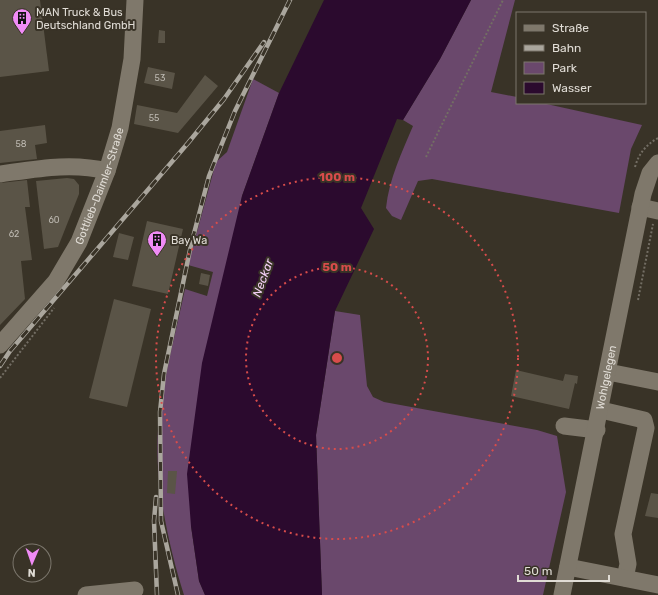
<svg xmlns="http://www.w3.org/2000/svg" width="658" height="595" font-family="Rubik,sans-serif">
<style>
.green{fill:#6a486c}
.water{fill:#2b0a2e}
.building{fill:#5a5447}
.lines{fill:none;stroke-linecap:round;stroke-linejoin:round}
.path{stroke:#736e64;stroke-width:2;stroke-dasharray:2 2;stroke-linecap:butt}
.minor{stroke:#7f786b;stroke-width:17}
.rail-casing{stroke:#aaa69d;stroke-width:4.5}
.rail{stroke:#393327;stroke-width:3;stroke-dasharray:9;stroke-linecap:butt}
.ring{fill:none;stroke:#d84c4b;stroke-width:2;stroke-dasharray:2 4}
.labels{text-anchor:middle;dominant-baseline:central;stroke-width:4;stroke-linejoin:round;paint-order:stroke}
.number-label{font-size:9px;fill:#bebab2}
.poi-label{font-size:11px;fill:#e0dcd5;stroke:#393327;text-anchor:start}
.street-label{font-size:11px;fill:#e0dcd5;stroke:#393327}
.water-label{font-size:12px;font-style:italic;fill:#f6d2f8;stroke:#393327}
.centre{fill:#d84c4b;stroke:#393327;stroke-width:2}
.ring-label{font-size:12px;text-anchor:middle;font-weight:bold;fill:#d84c4b;stroke:#393327;stroke-width:4;stroke-linejoin:round;paint-order:stroke}
</style>
<rect width="100%" height="100%" fill="#393327"/>
<g class="green">
<path d="M471 0H515L491 92 517 97V103H542L642 125 631 149 619 213 432 179 418 181 401 220 392 216 386 208C389 179 402 152 413 126L403 120 440 59Z"/>
<path d="M253 79 279 93 242 196 191 526 199 581 205 595H184C169 548 154 480 158 430 162 383 175 336 185 289L207 296 213 272 188 265 216 162 227 152Z"/>
<polygon points="335,311 360,315 367,386 373,397 384,402 537,430 557,436 566,492 543,595 322,595 316,435"/>
</g>
<polygon class="water" points="324,0 471,0 440,59 403,120 397,119 361,208 374,229 335,311 316,435 322,595 205,595 199,581 191,526 187,474 202,363 242,196 279,93"/>
<g class="building">
<polygon points="0,0 40,0 49,71 0,77"/>
<polygon points="159,30 165,31 165,43 158,43"/>
<polygon points="148,67 175,73 172,89 144,83"/>
<polygon points="205,75 218,86 178,133 134,124 137,105 177,113"/>
<polygon points="45,125 47,143 35,145 37,159 0,163 0,131"/>
<polygon points="67,178 74,179 79,185 79,194 58,247 44,249 36,181"/>
<polygon points="27,180 30,207 25,207 32,260 21,261 25,299 0,325 0,183"/>
<polygon points="147,221 183,229 168,294 132,286"/>
<polygon points="119,233 134,237 128,260 113,257"/>
<polygon points="201,273 210,275 208,286 199,284"/>
<polygon points="114,299 151,309 127,407 89,398"/>
<polygon points="516,370 563,381 565,374 578,376 577,384 575,383 569,409 511,396"/>
<polygon points="168,471 177,471 175,494 167,493"/>
<polygon points="651,493 658,494 658,518 645,516"/>
</g>
<g class="lines">
<g class="path">
<polyline points="426,157 503,0"/>
<path d="M635 167C639 153 646 145 658 138"/>
<polyline points="638,300 653,224"/>
<polyline points="0,378 54,308"/>
</g>
<g class="minor">
<path d="M0 174C36 169 71 162 107 171"/>
<polyline points="640,207 658,211"/>
<path id="s1" d="M0 345 56 281 79 242 107 171 120 128 132 59 135 0"/>
<polyline points="608,372 658,382"/>
<polyline points="601,410 644,420 646,428 623,534 628,564 625,578"/>
<polyline points="564,426 597,430"/>
<polyline points="568,567 658,585"/>
<polyline points="86,595 135,590"/>
<path id="s2" d="M562 595 643 194 650 173 658 163"/>
</g>
<defs>
<g id="rail">
<polyline points="0,366 10,351 188,143 224,99 264,42"/>
<polyline points="156,497 154,521 157,595"/>
<polyline points="178,595 161,521 160,412 164,374 191,245 209,176 235,111 290,0"/>
</g>
</defs>
<use href="#rail" class="rail-casing"/>
<use href="#rail" class="rail"/>
</g>
<g class="ring">
<circle cx="337" cy="358" r="91"/>
<circle cx="337" cy="358" r="181"/>
</g>
<defs>
<symbol id="building-pin" viewBox="-11 -11 22 30"><path d="M0 17L-7.5 6A9.5 9.5 0 1 1 7.5 6Z" fill="#f08bf6" stroke="#393327"/><path d="M-4-6H4V6H1V3H-1V6H-4ZM-2.5-4.3h1.7v1.8h-1.7ZM.8-4.3h1.7v1.8H.8ZM-2.5-1h1.7V.8h-1.7ZM.8-1h1.7V.8H.8Z" fill="#111"/></symbol>
</defs>
<g fill-rule="evenodd">
<use href="#building-pin" x="11" y="7" width="22" height="30"/>
<use href="#building-pin" x="146" y="229" width="22" height="30"/>
</g>
<g class="labels">
<g class="number-label">
<text x="160" y="78">53</text>
<text x="154" y="118">55</text>
<text x="21" y="144">58</text>
<text x="54" y="220">60</text>
<text x="14" y="234">62</text>
</g>
<g class="poi-label">
<text x="36" y="12">MAN Truck &amp; Bus<tspan x="36" dy="13">Deutschland GmbH</tspan></text>
<text x="171" y="240">Bay Wa</text>
</g>
<g class="street-label">
<text stroke="none"><textPath href="#s1" startOffset="190">Gottlieb-Daimler-Straße</textPath></text>
<text stroke="none"><textPath href="#s2" startOffset="222">Wohlgelegen</textPath></text>
</g>
<g class="water-label">
<text transform="translate(263 278) rotate(-70)">Neckar</text>
</g>
</g>
<circle cx="337" cy="358" r="6" class="centre"/>
<g class="ring-label">
<text x="337" y="181">100 m</text>
<text x="337" y="271">50 m</text>
</g>
<rect x="516" y="12" width="130" height="92" fill="#393327" stroke="#7c776d"/>
<rect x="524" y="25" width="20" height="6" fill="#7f786b" stroke="#7c776d"/>
<text x="552" y="32" font-size="12" fill="#e0dcd5">Straße</text>
<rect x="524" y="45" width="20" height="6" fill="#aaa69d" stroke="#7c776d"/>
<text x="552" y="52" font-size="12" fill="#e0dcd5">Bahn</text>
<rect x="524" y="62" width="20" height="12" fill="#6a486c" stroke="#7c776d"/>
<text x="552" y="72" font-size="12" fill="#e0dcd5">Park</text>
<rect x="524" y="82" width="20" height="12" fill="#2b0a2e" stroke="#7c776d"/>
<text x="552" y="92" font-size="12" fill="#e0dcd5">Wasser</text>
<g transform="translate(32 563) rotate(182)"><circle r="19" fill="#393327" stroke="#7c776d"/>
<path d="M0-3L7 15L0 10L-7 15Z" fill="#f08bf6"/>
<text y="-6" font-size="11" font-weight="bold" text-anchor="middle" fill="#e0dcd5">N</text>
</g>
<path d="M518 575v6h91v-6" fill="none" stroke="#e0dcd5" stroke-width="2"/>
<text x="524" y="575" font-size="12" fill="#e0dcd5" stroke="#393327" stroke-width="3" paint-order="stroke">50 m</text>
</svg>
